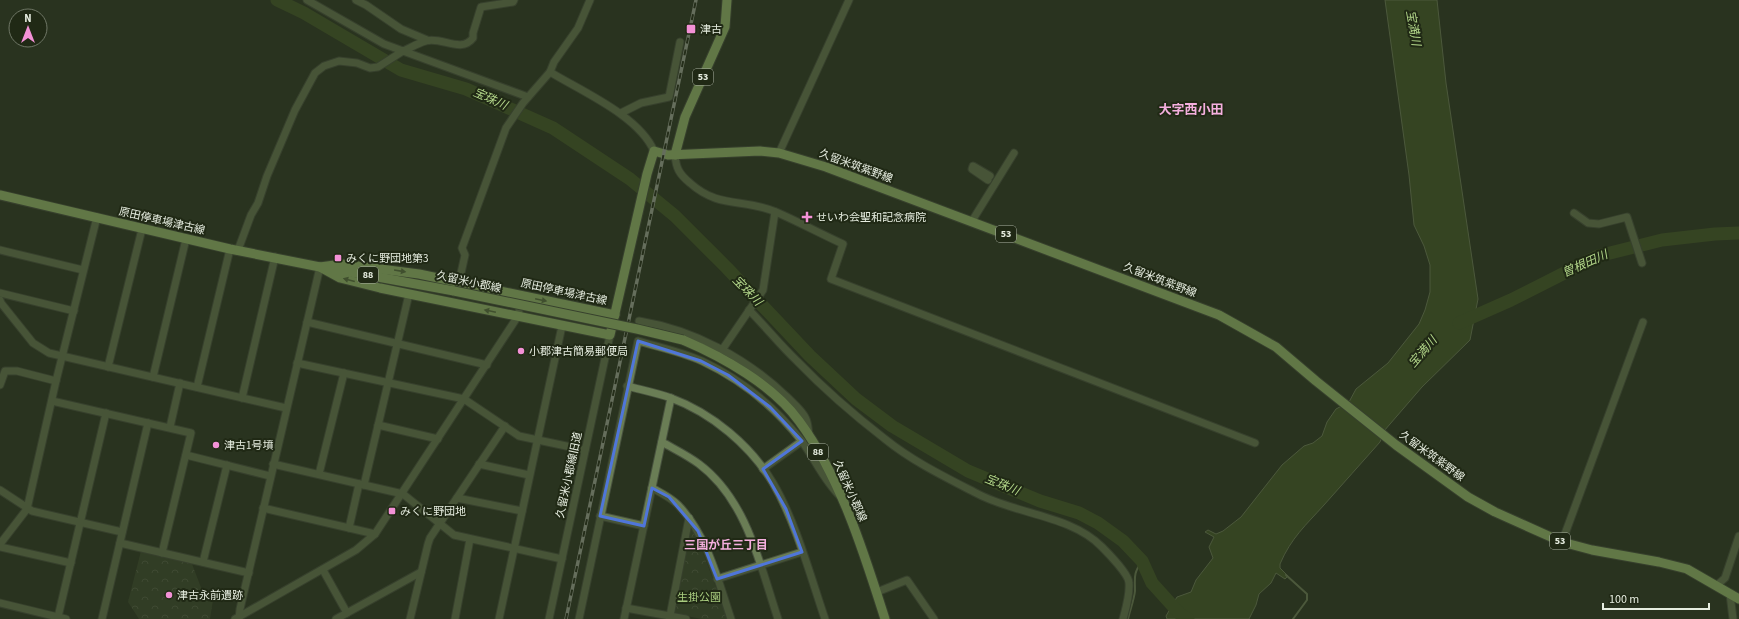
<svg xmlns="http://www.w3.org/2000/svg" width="1739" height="619" font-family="'Source Sans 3','Noto Sans JP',sans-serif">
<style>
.park{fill:url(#park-crowns)}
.water{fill:#435927;stroke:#74855e}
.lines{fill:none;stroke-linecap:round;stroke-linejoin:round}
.stream{stroke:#74855e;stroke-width:2}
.river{stroke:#435927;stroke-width:13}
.minor-casing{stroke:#47513e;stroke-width:9}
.major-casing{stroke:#47513e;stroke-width:11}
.minor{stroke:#6a7d55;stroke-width:7}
.major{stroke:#a4cb76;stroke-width:9}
.rail-casing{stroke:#adb5a6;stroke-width:3.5}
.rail{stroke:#202915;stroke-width:2;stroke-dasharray:6;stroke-linecap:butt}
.major-bridge-casing{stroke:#47513e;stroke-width:11;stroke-linecap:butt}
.major-bridge{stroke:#a4cb76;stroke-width:9}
.oneway{fill:#5b7241}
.marked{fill:none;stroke:#4f76da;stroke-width:3;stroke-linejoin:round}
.poi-dot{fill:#f391d6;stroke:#202915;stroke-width:1.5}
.labels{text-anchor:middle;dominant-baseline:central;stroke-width:4;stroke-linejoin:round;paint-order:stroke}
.shield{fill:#202915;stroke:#abb2a3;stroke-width:1}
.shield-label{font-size:10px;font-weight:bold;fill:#e6ede0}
.poi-label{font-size:11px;fill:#e6ede0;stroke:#202915;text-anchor:start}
.street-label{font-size:11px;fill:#e6ede0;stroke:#202915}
.park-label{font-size:11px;fill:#a8cc7f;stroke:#202915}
.water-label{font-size:12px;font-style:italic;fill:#b3d78a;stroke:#202915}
.neighbourhood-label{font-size:12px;font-weight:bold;fill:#f4afde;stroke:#202915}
.quarter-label{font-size:13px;font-weight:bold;fill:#f4afde;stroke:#202915}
</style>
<defs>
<pattern id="park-crowns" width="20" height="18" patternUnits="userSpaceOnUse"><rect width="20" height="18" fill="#3b492d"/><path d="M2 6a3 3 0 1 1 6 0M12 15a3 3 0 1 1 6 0" fill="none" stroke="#57644b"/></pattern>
</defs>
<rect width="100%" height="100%" fill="#29331f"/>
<g class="park">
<polygon points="690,529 694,529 728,619 702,619 676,614 674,611"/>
<polygon points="141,551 192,564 205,598 213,600 210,619 139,619 128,602"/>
</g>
<path class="water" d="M1385 0H1437L1446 83 1478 299 1470 340 1422 387 1384 431 1380 442C1361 463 1343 484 1324 505 1306 525 1291 538 1280 564V568L1288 576 1285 579 1276 573 1271 583 1259 594 1256 605 1249 619H1167L1166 616 1177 597 1191 592 1196 580 1213 558 1209 547 1214 537 1205 532 1208 530 1216 534 1223 531 1241 517 1282 465 1304 446 1313 443 1322 436 1327 422 1336 409 1349 402 1356 389 1388 363 1419 324 1425 310 1430 292V265L1424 246 1414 225 1409 175Z"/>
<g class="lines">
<g class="stream">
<polyline points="1286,575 1307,594 1307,600 1293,619"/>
<path d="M1128 619C1130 610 1134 600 1135 591 1135 577 1133 574 1142 561"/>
</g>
<g class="river">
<polyline points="277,0 304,13 401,70 466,89 553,128 630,179 675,216 727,268 810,356 856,399 892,426 968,471 1040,501 1079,513 1098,523 1123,541 1142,561 1152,583 1180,614 1188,619"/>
<polyline points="1459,323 1511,300 1598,256 1662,240 1715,234 1739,233"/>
</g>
<defs>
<g id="minor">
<path d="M307 0 384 44 403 51C410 48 418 43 426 41 441 36 461 54 473 38V33L481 7 513 2 514 0"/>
<polyline points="356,0 366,5 401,29 427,40"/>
<path d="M550 72C583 92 639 116 654 151"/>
<polyline points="621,113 641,103 669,97 680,42"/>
<polyline points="779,153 849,0"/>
<path d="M675 155C676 168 679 174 690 183 719 209 743 198 776 212 799 222 821 234 843 244L831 279 1255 443"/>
<polyline points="988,180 972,169 973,166 990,176"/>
<polyline points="1574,213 1588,223 1599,224 1627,217 1642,263"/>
<polyline points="972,221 1014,153"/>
<polyline points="0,250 83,270"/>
<polyline points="238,250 251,215 258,203 267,176 295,110 315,73 324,66 339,61 357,63 370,68 378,67 403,51 528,97"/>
<polyline points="459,282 465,255 462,248 506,128 523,103 550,72 554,62 578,28 590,0"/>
<polyline points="0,293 74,311"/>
<polyline points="0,300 1,303 33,343 49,353 286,408"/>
<path d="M749 310C766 327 780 345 797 361 824 389 854 415 885 439 912 461 945 477 976 493 1014 514 1071 515 1102 547 1109 554 1129 575 1129 583 1130 595 1126 608 1123 619"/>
<path d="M639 321C694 330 746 358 786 396 792 402 803 411 806 419 808 423 808 429 809 434"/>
<polyline points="307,322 487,365"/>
<polyline points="722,350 763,290 775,212"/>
<polyline points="297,363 464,399 519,436 585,450"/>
<polyline points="108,367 142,229"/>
<polyline points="153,377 186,239"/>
<polyline points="0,385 5,371 17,371 56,381"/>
<path d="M627 386C642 390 657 393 671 398 712 413 751 446 773 483 796 522 810 575 825 619"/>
<polyline points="197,387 230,249"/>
<polyline points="242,398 275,257"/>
<polyline points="52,401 191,433 162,553"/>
<polyline points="378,425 438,439"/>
<polyline points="170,427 180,383"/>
<path d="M662 442C674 449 687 455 699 464 747 500 760 565 778 619"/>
<polyline points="186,455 270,476"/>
<polyline points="273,464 403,494 454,535 562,559"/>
<polyline points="479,464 529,475"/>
<polyline points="763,469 802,441"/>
<polyline points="319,474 344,373"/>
<polyline points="364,485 409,294"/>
<path d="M652 488C661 493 670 497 678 505 707 535 718 580 731 619"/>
<polyline points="0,490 32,511 122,532"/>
<polyline points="457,498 522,511"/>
<polyline points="263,508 375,534"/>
<polyline points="600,516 644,526"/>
<polyline points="349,528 359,484"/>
<polyline points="1562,542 1643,322"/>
<polyline points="120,543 249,573"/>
<polyline points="0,544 27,509 56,381 97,217"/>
<polyline points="0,547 71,563"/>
<polyline points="203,562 227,465"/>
<polyline points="323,570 347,613"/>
<polyline points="717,579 802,552"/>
<polyline points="1716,586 1725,578 1739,536"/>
<polyline points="877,592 907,580 934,619"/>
<polyline points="1730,594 1733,619"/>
<polyline points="0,603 66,619"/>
<polyline points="626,608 686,619"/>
<polyline points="670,616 689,518"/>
<polyline points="58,617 106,413"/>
<polyline points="102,619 148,423"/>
<polyline points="235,619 356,550 375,534 518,316 521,300"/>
<polyline points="239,619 240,609 320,267"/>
<polyline points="336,619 421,572"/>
<polyline points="410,619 428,544 430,538 505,426"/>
<polyline points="455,619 470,539"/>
<polyline points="499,619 562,326"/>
<polyline points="549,619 610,335"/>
<path d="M579 619 638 341C659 347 682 352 702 361 740 379 775 407 801 440 815 459 824 481 841 497"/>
<polyline points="624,619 671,398"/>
</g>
<g id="major">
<polyline points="675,155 685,117 725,27 727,0"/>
<polyline points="0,195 230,249 320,267 340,278 380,288 610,335 647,174 654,151 668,155 760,151 779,153 826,167 1219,315 1276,347 1316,381 1396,445 1468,497 1495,512 1562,542 1592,550 1659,562 1687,569 1739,599"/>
<polyline points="320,267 342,264 419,274 615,315"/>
<polyline points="334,269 454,291"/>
<path d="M683 340C723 357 773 385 799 421 841 478 864 553 885 619"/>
</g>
</defs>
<use href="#minor" class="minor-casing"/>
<use href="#major" class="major-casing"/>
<use href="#minor" class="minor"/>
<use href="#major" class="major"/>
<defs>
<polyline id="rail" points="566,619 696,0"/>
</defs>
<use href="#rail" class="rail-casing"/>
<use href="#rail" class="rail"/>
<defs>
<polyline id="major-bridge" points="454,291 637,329 683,340"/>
</defs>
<use href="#major-bridge" class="major-bridge-casing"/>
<use href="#major-bridge" class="major-bridge"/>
</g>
<defs><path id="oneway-solid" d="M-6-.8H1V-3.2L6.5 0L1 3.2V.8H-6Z"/></defs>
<g class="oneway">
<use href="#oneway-solid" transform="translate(400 271) rotate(9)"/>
<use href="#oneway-solid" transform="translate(349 280) rotate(-165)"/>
<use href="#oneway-solid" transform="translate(541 300) rotate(12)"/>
<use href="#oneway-solid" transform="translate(490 311) rotate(-168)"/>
</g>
<path d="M0 0H1739V619H0ZM638 341 701 361 728 375 770 407 802 441 763 469 786 509 802 552 717 579 698 531 669 497 652 488 644 526 600 516Z" fill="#29331f" fill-opacity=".55" fill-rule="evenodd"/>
<path class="marked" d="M638 341 701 361 728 375 770 407 802 441 763 469 786 509 802 552 717 579 698 531 669 497 652 488 644 526 600 516Z"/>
<g class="poi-dot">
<rect x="686" y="24" width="10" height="10" rx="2"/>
<path d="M805 211h4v4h4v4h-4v4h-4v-4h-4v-4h4z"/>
<rect x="334" y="254" width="8" height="8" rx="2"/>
<circle cx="521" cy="351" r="4"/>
<circle cx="216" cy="445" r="4"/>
<rect x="388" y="507" width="8" height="8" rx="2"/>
<circle cx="169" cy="595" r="4"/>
</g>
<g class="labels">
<g class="shield">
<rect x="693" y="69" width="20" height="16" rx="3"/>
<rect x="996" y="226" width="20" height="16" rx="3"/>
<rect x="358" y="267" width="20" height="16" rx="3"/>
<rect x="808" y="444" width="20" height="16" rx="3"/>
<rect x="1550" y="533" width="20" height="16" rx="3"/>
</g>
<g class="shield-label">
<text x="703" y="77">53</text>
<text x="1006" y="234">53</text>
<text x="368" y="275">88</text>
<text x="818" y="452">88</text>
<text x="1560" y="541">53</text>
</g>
<g class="poi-label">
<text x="700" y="29">津古</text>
<text x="816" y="217">せいわ会聖和記念病院</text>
<text x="346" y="258">みくに野団地第3</text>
<text x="529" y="351">小郡津古簡易郵便局</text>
<text x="224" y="445">津古1号墳</text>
<text x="400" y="511">みくに野団地</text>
<text x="177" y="595">津古永前遺跡</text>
</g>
<g class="street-label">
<text transform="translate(856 166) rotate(20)">久留米筑紫野線</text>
<text transform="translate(162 221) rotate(13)">原田停車場津古線</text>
<text transform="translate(1160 280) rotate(21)">久留米筑紫野線</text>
<text transform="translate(469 282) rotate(12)">久留米小郡線</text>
<text transform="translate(564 292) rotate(12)">原田停車場津古線</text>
<text transform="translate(1432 456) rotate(36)">久留米筑紫野線</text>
<text transform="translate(569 475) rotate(-78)">久留米小郡線旧道</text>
<text transform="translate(850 491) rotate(66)">久留米小郡線</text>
</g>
<g class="park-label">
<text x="699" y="597">生掛公園</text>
</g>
<g class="water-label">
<text transform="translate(1413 28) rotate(80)">宝満川</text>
<text transform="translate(490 99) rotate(24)">宝珠川</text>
<text transform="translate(1585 264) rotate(-24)">曽根田川</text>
<text transform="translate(747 291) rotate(46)">宝珠川</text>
<text transform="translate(1423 352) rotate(-49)">宝満川</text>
<text transform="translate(1002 485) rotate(22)">宝珠川</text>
</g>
<g class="neighbourhood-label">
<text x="726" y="545">三国が丘三丁目</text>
</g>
<g class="quarter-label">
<text x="1191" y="110">大字西小田</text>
</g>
</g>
<g transform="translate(28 28)"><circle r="19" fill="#202915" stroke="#6f7766"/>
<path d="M0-3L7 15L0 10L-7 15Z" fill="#f391d6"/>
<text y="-6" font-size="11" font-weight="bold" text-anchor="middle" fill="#e6ede0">N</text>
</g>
<path d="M1603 603v6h106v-6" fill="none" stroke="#e6ede0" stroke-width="2"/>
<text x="1609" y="603" font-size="12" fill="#e6ede0" stroke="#202915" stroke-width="3" paint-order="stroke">100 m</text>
</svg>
